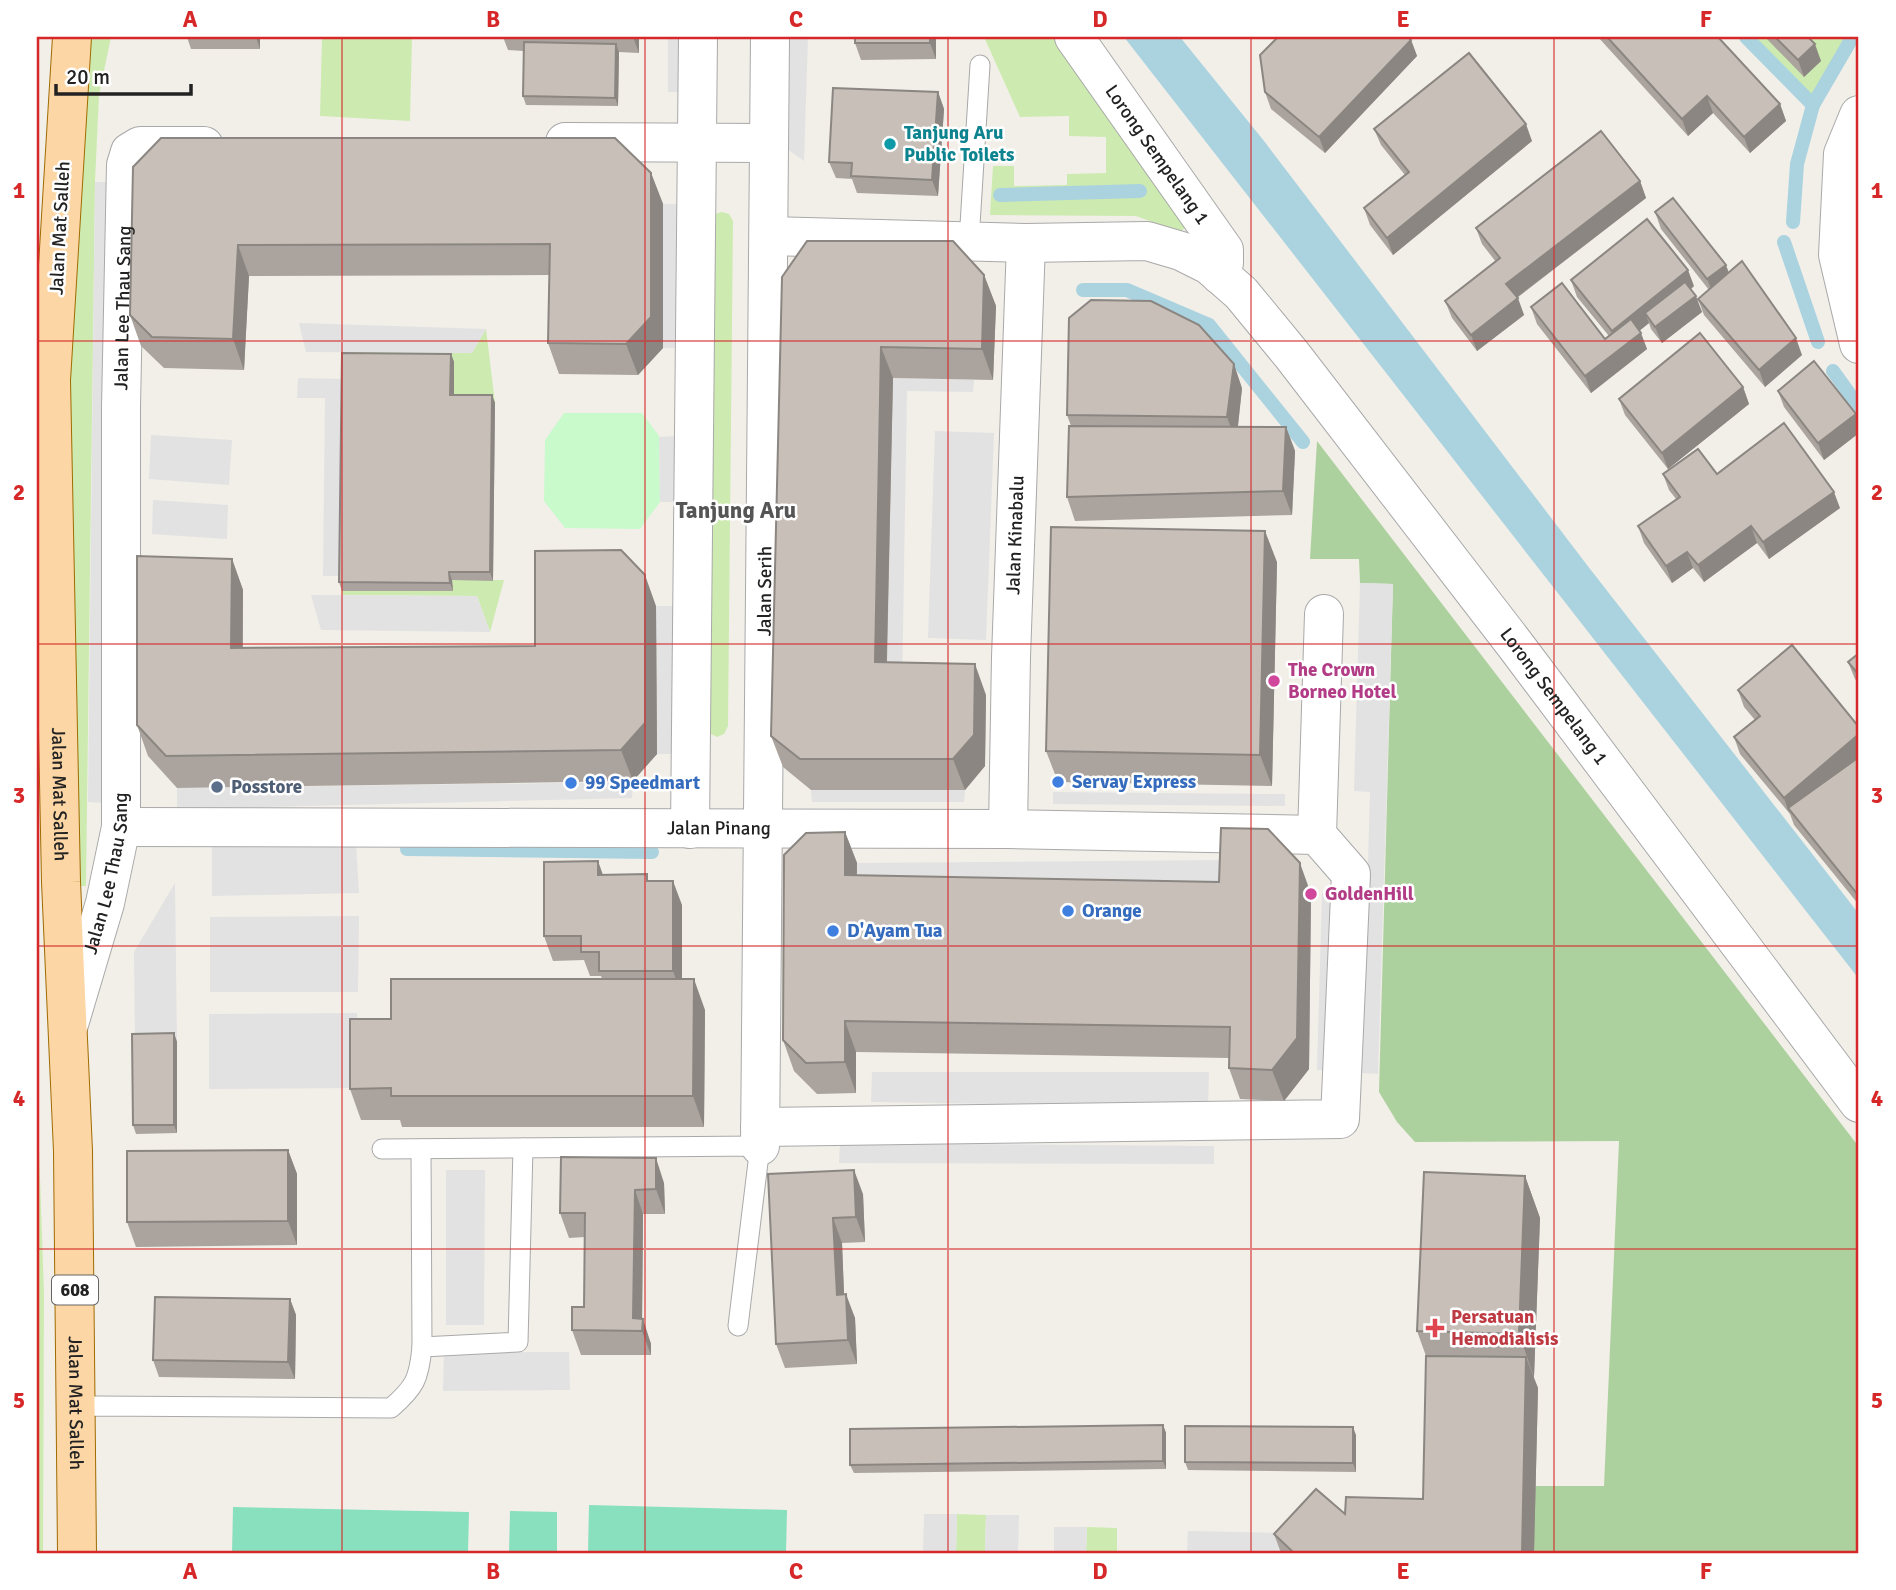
<svg xmlns="http://www.w3.org/2000/svg" width="1896" height="1590" font-family="Signika,sans-serif">
<style>
.grass{fill:#cdebb0}
.forest{fill:#add19e}
.park{fill:#c8facc}
.pitch{fill:#88e0be}
.parking{fill:#e2e2e2}
.water{fill:#aad3df}
.lines{fill:none;stroke-linecap:round;stroke-linejoin:round}
.stream{stroke:#aad3df;stroke-width:14}
.lane-casing{stroke:#a9a9a9;stroke-width:21}
.street-casing{stroke:#a9a9a9;stroke-width:40}
.primary-casing{stroke:#a06b00;stroke-width:40}
.lane{stroke:#fff;stroke-width:19}
.street{stroke:#fff;stroke-width:38}
.primary{stroke:#fcd6a4;stroke-width:38}
.wall{fill:#aba49e}
.shaded-wall{fill:#8b8681}
.building{fill:#c7bfb8;stroke:#8b8681;stroke-width:2}
.grid{fill:none;stroke:#d62828;stroke-width:2;stroke-opacity:0.55}
.culture-dot{fill:#0f9aa8;stroke:#fff;stroke-width:2.5}
.hotel-dot{fill:#d1479c;stroke:#fff;stroke-width:2.5}
.shop-dot{fill:#3f7fe0;stroke:#fff;stroke-width:2.5}
.service-dot{fill:#5c6f8a;stroke:#fff;stroke-width:2.5}
.health-dot{fill:#e0444e;stroke:#fff;stroke-width:2.5}
.labels{text-anchor:middle;dominant-baseline:central;stroke-width:5;stroke-linejoin:round;paint-order:stroke}
.shield{fill:#fff;stroke:#646464;stroke-width:2}
.shield-label{font-size:18px;font-weight:bold;fill:#222}
.culture-label{font-size:19px;font-weight:bold;fill:#0d838f;stroke:#fff;text-anchor:start}
.street-label{font-size:19px;fill:#222;stroke:#fff}
.hotel-label{font-size:19px;font-weight:bold;fill:#b23c85;stroke:#fff;text-anchor:start}
.shop-label{font-size:19px;font-weight:bold;fill:#366cbe;stroke:#fff;text-anchor:start}
.service-label{font-size:19px;font-weight:bold;fill:#4e5e75;stroke:#fff;text-anchor:start}
.health-label{font-size:19px;font-weight:bold;fill:#be3a42;stroke:#fff;text-anchor:start}
.quarter-label{font-size:23px;font-weight:bold;fill:#555;stroke:#fff}
.neatline{fill:none;stroke:#d62828;stroke-width:2.5}
.grid-label{font-size:23px;text-anchor:middle;font-weight:bold;fill:#d62828}
</style>
<rect width="100%" height="100%" fill="#f2efe9"/>
<g class="grass">
<polygon points="86,37 111,37 99,95 95,182 86,886 76,886 71,768 69,95"/>
<polygon points="322,37 412,37 410,121 320,116"/>
<polygon points="984,37 1057,37 1190,225 1179,232 1136,216 990,215 993,166 1014,166 1014,186 1067,185 1067,174 1106,173 1106,137 1069,136 1069,116 1020,117"/>
<polygon points="1746,37 1852,37 1813,105"/>
<polygon points="722,212 729,214 733,221 728,726 724,734 717,737 709,733 715,214"/>
<polygon points="486,329 495,403 454,403 454,362 345,361 344,352 472,353"/>
<polygon points="452,580 504,580 490,632 477,596 342,595 342,591 452,591"/>
<polygon points="37,1090 44,1293 43,1553 37,1553"/>
<polygon points="957,1514 986,1515 985,1553 956,1553"/>
<polygon points="1087,1527 1117,1528 1117,1553 1086,1553"/>
</g>
<polygon class="forest" points="1317,441 1859,1147 1859,1553 1533,1553 1535,1486 1604,1486 1619,1141 1415,1142 1397,1122 1379,1092 1393,584 1360,583 1359,559 1310,559"/>
<polygon class="park" points="564,413 642,413 659,436 660,502 640,529 565,528 544,501 545,440"/>
<g class="pitch">
<polygon points="589,1505 787,1510 786,1553 588,1553"/>
<polygon points="233,1507 469,1512 468,1553 232,1553"/>
<polygon points="510,1511 557,1512 557,1553 509,1553"/>
</g>
<g class="parking">
<rect x="668" y="37" width="19" height="55"/>
<polygon points="787,37 808,37 804,161 783,146"/>
<polygon points="95,182 110,182 104,803 88,802"/>
<polygon points="663,204 679,204 678,348 663,348"/>
<polygon points="299,323 486,329 472,353 306,352"/>
<polygon points="298,378 344,379 343,576 323,576 325,398 297,398"/>
<polygon points="893,378 974,380 973,392 907,391 902,692 886,693"/>
<polygon points="935,431 994,433 986,640 928,638"/>
<polygon points="151,435 232,440 229,485 149,479"/>
<polygon points="677,436 676,502 660,502 659,437"/>
<polygon points="153,500 228,505 227,539 152,534"/>
<polygon points="1360,583 1393,584 1378,1074 1362,1073 1370,792 1354,791"/>
<polygon points="311,595 477,596 490,632 321,630"/>
<polygon points="656,606 674,606 673,754 657,754"/>
<polygon points="633,782 632,798 177,809 177,788"/>
<polygon points="811,790 965,790 964,802 812,802"/>
<polygon points="1053,792 1285,794 1285,806 1053,804"/>
<polygon points="212,844 356,845 359,893 212,896"/>
<polygon points="1232,860 1231,913 856,907 857,863"/>
<polygon points="175,883 177,1042 135,1042 134,952"/>
<polygon points="1337,892 1332,1070 1317,1070 1322,893"/>
<polygon points="359,916 358,992 210,992 210,917"/>
<polygon points="357,1013 358,1088 209,1089 209,1014"/>
<polygon points="872,1072 1209,1072 1208,1107 871,1102"/>
<polygon points="840,1143 1214,1146 1214,1164 839,1163"/>
<polygon points="446,1170 485,1170 484,1325 446,1325"/>
<polygon points="444,1352 569,1352 570,1390 443,1391"/>
<polygon points="924,1514 957,1514 956,1553 923,1553"/>
<polygon points="986,1515 1019,1515 1018,1553 985,1553"/>
<polygon points="1054,1527 1087,1527 1086,1553 1054,1553"/>
<polygon points="1188,1531 1283,1533 1283,1553 1187,1553"/>
</g>
<polygon class="water" points="1124,37 1180,37 1264,141 1587,565 1859,914 1859,979"/>
<g class="lines">
<g class="stream">
<polyline points="1746,37 1813,105"/>
<polyline points="1000,195 1140,191"/>
<polyline points="1793,222 1797,164 1813,105 1852,38"/>
<polyline points="1784,242 1818,342"/>
<polyline points="1083,290 1127,290 1209,325 1303,442"/>
<polyline points="1833,371 1859,407"/>
<polyline points="407,849 652,852"/>
</g>
<defs>
<g id="lane">
<polyline points="969,241 980,65"/>
<polyline points="382,1149 760,1146 738,1326"/>
<polyline points="421,1149 422,1347 518,1342 523,1148"/>
<path d="M77 1410 94 1406 391 1408C415 1387 419 1379 422 1347"/>
</g>
<g id="street">
<path id="s1" d="M1074 37 1224 250V263L1220 275"/>
<polyline points="1859,115 1843,154 1838,255 1859,344"/>
<polyline points="565,142 769,143"/>
<path id="s2" d="M769 236 1026 243 1147 241 1181 251 1209 265 1241 293 1292 355 1516 646 1859 1103"/>
<path id="s3" d="M121 827 1008 829 1317 835"/>
<polyline points="690,829 698,37"/>
<path id="s4" d="M1008 829 1011 657 1026 243"/>
<path id="s5" d="M69 1024 105 903 121 827V407L126 165 130 152 140 146H204"/>
<polyline points="760,1127 1340,1119 1351,874 1317,835 1324,614"/>
<path id="s6" d="M760 1146 770 37"/>
</g>
<g id="primary">
<path id="s7" d="M72 37 51 380 61 882 73 1151 77 1553"/>
</g>
</defs>
<use href="#lane" class="lane-casing"/>
<use href="#street" class="street-casing"/>
<use href="#primary" class="primary-casing"/>
<use href="#lane" class="lane"/>
<use href="#street" class="street"/>
<use href="#primary" class="primary"/>
</g>
<g class="wall">
<polygon points="187,37 260,37 260,49 191,49"/>
<polygon points="503,37 639,37 639,53 619,52 618,106 526,105 523,96 524,51 508,50"/>
<polygon points="936,37 936,59 861,60 855,43"/>
<polygon points="1598,37 1718,37 1780,104 1786,121 1750,153 1713,113 1688,136"/>
<polygon points="1765,37 1808,37 1821,61 1804,77"/>
<polygon points="1411,40 1417,56 1325,153 1271,109 1265,92"/>
<polygon points="938,92 944,109 938,196 857,193 852,179 836,178 829,162"/>
<polygon points="1374,129 1532,141 1393,255 1370,225 1364,208 1405,175 1381,145"/>
<polygon points="133,167 651,173 663,204 663,348 638,375 559,374 548,343 549,275 249,276 244,370 164,368 141,346 130,315"/>
<polygon points="1640,181 1646,198 1517,298 1524,315 1477,351 1452,318 1445,301 1496,262 1482,244 1476,228"/>
<polygon points="1655,212 1729,273 1802,355 1765,387 1704,315 1698,299 1709,290 1661,229"/>
<polygon points="984,275 996,306 993,380 893,378 887,662 986,695 985,766 965,790 811,790 783,767 771,736 782,277"/>
<polygon points="1571,280 1694,286 1691,289 1702,312 1662,343 1651,329 1649,323 1639,331 1647,349 1591,393 1537,324 1531,307 1605,339 1609,336 1577,297"/>
<polygon points="451,354 454,362 454,395 492,395 495,403 493,581 452,580 453,591 342,591 339,582"/>
<polygon points="1743,387 1749,404 1668,469 1625,415 1619,399"/>
<polygon points="1242,388 1238,427 1286,427 1295,451 1292,515 1075,521 1067,497 1071,426 1067,415"/>
<polygon points="1778,391 1856,414 1859,425 1859,433 1824,460 1784,407"/>
<polygon points="1663,474 1717,474 1840,508 1769,559 1757,543 1704,582 1693,568 1672,583 1644,543 1638,526 1676,499 1669,490"/>
<polygon points="232,559 243,590 243,648 535,646 656,606 657,754 633,781 177,788 148,756 137,725"/>
<polygon points="1277,562 1272,786 1058,782 1046,751"/>
<polygon points="1859,653 1859,684 1855,679 1848,662"/>
<polygon points="1738,690 1859,757 1859,905 1794,825 1790,814 1740,754 1734,737 1755,720 1744,707"/>
<polygon points="845,832 857,863 857,876 1311,894 1309,1069 1284,1101 1240,1099 1229,1068 1229,1058 856,1052 856,1093 817,1094 794,1071 783,1040"/>
<polygon points="603,875 650,881 682,905 682,979 705,1010 704,1127 402,1127 400,1120 361,1120 350,1089 391,1019 602,979 601,976 590,976 584,960 553,961 544,936"/>
<polygon points="174,1033 177,1042 177,1133 136,1134 133,1125"/>
<polygon points="288,1150 297,1174 297,1245 136,1247 127,1222"/>
<polygon points="561,1157 664,1183 665,1214 643,1214 642,1319 651,1344 651,1355 581,1355 572,1330 584,1307 585,1237 569,1238 560,1213"/>
<polygon points="768,1174 863,1194 865,1242 842,1243 844,1294 855,1318 857,1364 785,1368 776,1344"/>
<polygon points="1525,1176 1540,1218 1534,1377 1533,1377 1538,1388 1534,1553 1281,1553 1274,1534 1345,1514 1423,1499 1426,1356 1417,1331"/>
<polygon points="290,1299 296,1315 295,1379 159,1377 153,1360"/>
<polygon points="1163,1425 1166,1433 1166,1469 854,1473 850,1465"/>
<polygon points="1356,1435 1356,1472 1188,1470 1185,1462"/>
</g>
<g class="shaded-wall">
<polygon points="256,37 260,37 260,49"/>
<polygon points="633,37 639,37 639,53"/>
<polygon points="930,37 936,37 936,59 930,43"/>
<polygon points="1411,40 1417,56 1325,153 1319,137"/>
<polygon points="616,44 619,52 618,106 615,98"/>
<polygon points="1815,44 1821,61 1804,77 1798,60"/>
<polygon points="938,92 944,109 938,196 932,180"/>
<polygon points="1707,96 1713,113 1688,136 1682,119"/>
<polygon points="1780,104 1786,121 1750,153 1744,137"/>
<polygon points="1526,124 1532,141 1393,255 1387,238"/>
<polygon points="651,173 663,204 663,348 638,375 626,344"/>
<polygon points="1640,181 1646,198 1512,301 1506,284"/>
<polygon points="238,245 249,276 244,370 233,339"/>
<polygon points="1726,265 1732,281 1714,296 1707,279"/>
<polygon points="1688,270 1694,286 1651,321 1645,313 1649,323 1618,348 1612,331"/>
<polygon points="984,275 996,306 993,380 982,349"/>
<polygon points="1696,296 1702,312 1662,343 1655,327"/>
<polygon points="1518,298 1524,315 1477,351 1471,335"/>
<polygon points="1641,333 1647,349 1591,393 1585,376"/>
<polygon points="1796,338 1802,355 1765,387 1759,370"/>
<polygon points="881,347 893,378 886,693 875,662"/>
<polygon points="451,354 454,362 454,403 450,395"/>
<polygon points="1234,364 1242,388 1236,442 1227,417"/>
<polygon points="1743,387 1749,404 1668,469 1662,453"/>
<polygon points="492,395 495,403 493,581 490,572"/>
<polygon points="1856,414 1859,425 1859,433 1824,460 1818,443"/>
<polygon points="1286,427 1295,451 1292,515 1283,491"/>
<polygon points="1834,492 1840,508 1769,559 1763,542"/>
<polygon points="1751,526 1757,543 1704,582 1698,565"/>
<polygon points="1265,531 1277,562 1272,786 1260,755"/>
<polygon points="1687,552 1693,568 1672,583 1666,566"/>
<polygon points="232,559 243,590 242,679 231,648"/>
<polygon points="449,572 452,580 453,591 450,583"/>
<polygon points="645,575 656,606 657,754 633,781 621,750"/>
<polygon points="975,664 986,695 985,766 965,790 953,759"/>
<polygon points="1859,734 1859,756 1788,808 1790,815 1784,798"/>
<polygon points="845,832 857,863 856,907 845,875"/>
<polygon points="598,861 607,886 598,875"/>
<polygon points="1300,863 1311,894 1309,1069 1284,1101 1272,1070"/>
<polygon points="673,881 682,905 682,995 673,971"/>
<polygon points="694,979 705,1010 704,1127 693,1096"/>
<polygon points="845,1021 856,1052 856,1093 845,1062"/>
<polygon points="174,1033 177,1042 177,1133 174,1125"/>
<polygon points="288,1150 297,1174 297,1245 288,1221"/>
<polygon points="656,1158 664,1183 665,1214 656,1189"/>
<polygon points="854,1170 863,1194 865,1242 856,1217"/>
<polygon points="1525,1176 1540,1218 1534,1377 1519,1334"/>
<polygon points="635,1190 643,1214 642,1331 633,1318"/>
<polygon points="833,1218 842,1243 845,1319 837,1295"/>
<polygon points="846,1294 855,1318 857,1364 848,1340"/>
<polygon points="290,1299 296,1315 295,1379 288,1362"/>
<polygon points="643,1319 651,1344 651,1355 642,1331"/>
<polygon points="1526,1357 1538,1388 1534,1553 1522,1553"/>
<polygon points="1163,1425 1166,1433 1166,1469 1163,1461"/>
<polygon points="1353,1427 1356,1435 1356,1472 1353,1463"/>
</g>
<g class="building">
<rect x="855" y="37" width="75" height="6"/>
<polygon points="1278,37 1408,37 1411,40 1319,137 1265,92 1260,55"/>
<polygon points="1607,37 1718,37 1780,104 1744,137 1707,96 1682,119"/>
<polygon points="1775,37 1808,37 1815,44 1798,60"/>
<polygon points="524,42 616,44 615,98 523,96"/>
<polygon points="1469,53 1526,124 1387,238 1364,208 1409,172 1374,129"/>
<polygon points="833,88 938,92 932,180 851,176 852,163 829,162"/>
<polygon points="1601,131 1640,181 1506,284 1518,298 1471,335 1445,301 1500,258 1476,228"/>
<polygon points="161,138 615,138 651,173 651,317 626,344 548,343 550,244 238,245 233,339 152,337 130,315 133,167"/>
<polygon points="1673,198 1726,265 1707,279 1655,212"/>
<polygon points="1647,219 1688,270 1612,331 1571,280"/>
<polygon points="807,241 953,241 984,275 982,349 881,347 875,662 975,664 974,735 953,759 800,759 771,736 782,277"/>
<polygon points="1742,261 1796,338 1759,370 1698,299"/>
<polygon points="1685,282 1696,296 1655,327 1645,313"/>
<polygon points="1562,283 1605,339 1631,319 1641,333 1585,376 1531,307"/>
<polygon points="1091,300 1151,301 1199,325 1234,364 1227,417 1067,415 1069,318"/>
<polygon points="1700,333 1743,387 1662,453 1619,399"/>
<polygon points="342,353 451,354 450,395 492,395 490,572 449,572 450,583 339,582"/>
<polygon points="1814,361 1856,414 1818,443 1778,391"/>
<polygon points="1784,423 1834,492 1763,542 1751,526 1698,565 1687,552 1666,566 1638,526 1680,497 1663,474 1698,449 1717,474"/>
<polygon points="1069,426 1286,427 1283,491 1067,497"/>
<polygon points="1051,527 1265,531 1260,755 1046,751"/>
<polygon points="621,550 645,575 645,723 621,750 166,756 137,725 137,556 232,559 231,648 535,646 535,551"/>
<polygon points="1792,645 1859,727 1859,734 1784,798 1734,737 1760,716 1738,690"/>
<polygon points="1859,653 1859,675 1848,662"/>
<polygon points="1859,757 1859,893 1858,895 1788,808"/>
<polygon points="1221,828 1268,829 1300,863 1297,1038 1272,1070 1229,1068 1230,1027 845,1021 845,1062 806,1063 783,1040 784,855 806,833 845,832 845,875 1219,882"/>
<polygon points="598,861 598,875 647,874 647,881 673,881 673,971 599,971 599,952 581,952 581,936 544,936 544,862"/>
<polygon points="391,979 694,979 693,1096 391,1096 391,1088 350,1089 350,1019 391,1019"/>
<polygon points="174,1033 174,1125 133,1125 132,1034"/>
<polygon points="288,1150 288,1221 127,1222 127,1151"/>
<polygon points="561,1157 656,1158 656,1189 635,1190 633,1318 643,1319 642,1331 572,1330 572,1307 584,1307 585,1213 560,1213"/>
<polygon points="854,1170 856,1217 833,1218 837,1295 846,1294 848,1340 776,1344 768,1174"/>
<polygon points="1424,1172 1525,1176 1519,1334 1417,1331"/>
<polygon points="155,1297 290,1299 288,1362 153,1360"/>
<polygon points="1426,1356 1526,1357 1522,1553 1294,1553 1274,1534 1316,1489 1345,1514 1346,1497 1423,1499"/>
<polygon points="1163,1425 1163,1461 850,1465 850,1429"/>
<polygon points="1185,1426 1353,1427 1353,1463 1185,1462"/>
</g>
<path class="grid" d="M342 37V1553M645 37V1553M948 37V1553M1251 37V1553M1554 37V1553M37 341H1859M37 644H1859M37 946H1859M37 1249H1859"/>
<circle class="culture-dot" cx="890" cy="144" r="7"/>
<g class="hotel-dot">
<circle cx="1274" cy="681" r="7"/>
<circle cx="1311" cy="894" r="7"/>
</g>
<g class="shop-dot">
<circle cx="1058" cy="782" r="7"/>
<circle cx="571" cy="783" r="7"/>
<circle cx="1068" cy="911" r="7"/>
<circle cx="833" cy="931" r="7"/>
</g>
<circle class="service-dot" cx="217" cy="787" r="7"/>
<path class="health-dot" d="M1431.5 1317.5h7v7h7v7h-7v7h-7v-7h-7v-7h7z"/>
<g class="labels">
<rect class="shield" x="52" y="1275.5" width="46" height="29" rx="5"/>
<g class="shield-label">
<text x="75" y="1290">608</text>
</g>
<g class="culture-label">
<text x="904" y="133">Tanjung Aru<tspan x="904" dy="22">Public Toilets</tspan></text>
</g>
<g class="street-label">
<text stroke="none"><textPath href="#s1" startOffset="144">Lorong Sempelang 1</textPath></text>
<text transform="translate(60 228) rotate(-87)">Jalan Mat Salleh</text>
<text stroke="none"><textPath href="#s5" startOffset="723">Jalan Lee Thau Sang</textPath></text>
<text stroke="none"><textPath href="#s4" startOffset="294">Jalan Kinabalu</textPath></text>
<text stroke="none"><textPath href="#s6" startOffset="555">Jalan Serih</textPath></text>
<text stroke="none"><textPath href="#s2" startOffset="998">Lorong Sempelang 1</textPath></text>
<text stroke="none"><textPath href="#s7" startOffset="758">Jalan Mat Salleh</textPath></text>
<text stroke="none"><textPath href="#s3" startOffset="598">Jalan Pinang</textPath></text>
<text stroke="none"><textPath href="#s5" startOffset="156">Jalan Lee Thau Sang</textPath></text>
<text stroke="none"><textPath href="#s7" startOffset="1367">Jalan Mat Salleh</textPath></text>
</g>
<g class="hotel-label">
<text x="1288" y="670">The Crown<tspan x="1288" dy="22">Borneo Hotel</tspan></text>
<text x="1325" y="894">GoldenHill</text>
</g>
<g class="shop-label">
<text x="1072" y="782">Servay Express</text>
<text x="585" y="783">99 Speedmart</text>
<text x="1082" y="911">Orange</text>
<text x="847" y="931">D'Ayam Tua</text>
</g>
<g class="service-label">
<text x="231" y="787">Posstore</text>
</g>
<g class="health-label">
<text x="1451" y="1317">Persatuan<tspan x="1451" dy="22">Hemodialisis</tspan></text>
</g>
<g class="quarter-label">
<text x="736" y="510">Tanjung Aru</text>
</g>
</g>
<rect width="1896" height="1590" fill="none" stroke="#ffffff" stroke-width="77"/>
<path d="M56 84v10h135v-10" fill="none" stroke="#222222" stroke-width="3.5"/>
<text x="66" y="84" font-size="21" fill="#222222" stroke="#ffffff" stroke-width="5" paint-order="stroke">20 m</text>
<rect x="38" y="38" width="1819" height="1514" class="neatline"/>
<g class="grid-label">
<text x="190" y="27">A</text>
<text x="493" y="27">B</text>
<text x="796" y="27">C</text>
<text x="1100" y="27">D</text>
<text x="1403" y="27">E</text>
<text x="1706" y="27">F</text>
<text x="19" y="198">1</text>
<text x="1877" y="198">1</text>
<text x="19" y="500">2</text>
<text x="1877" y="500">2</text>
<text x="19" y="803">3</text>
<text x="1877" y="803">3</text>
<text x="19" y="1106">4</text>
<text x="1877" y="1106">4</text>
<text x="19" y="1408">5</text>
<text x="1877" y="1408">5</text>
<text x="190" y="1579">A</text>
<text x="493" y="1579">B</text>
<text x="796" y="1579">C</text>
<text x="1100" y="1579">D</text>
<text x="1403" y="1579">E</text>
<text x="1706" y="1579">F</text>
</g>
</svg>
